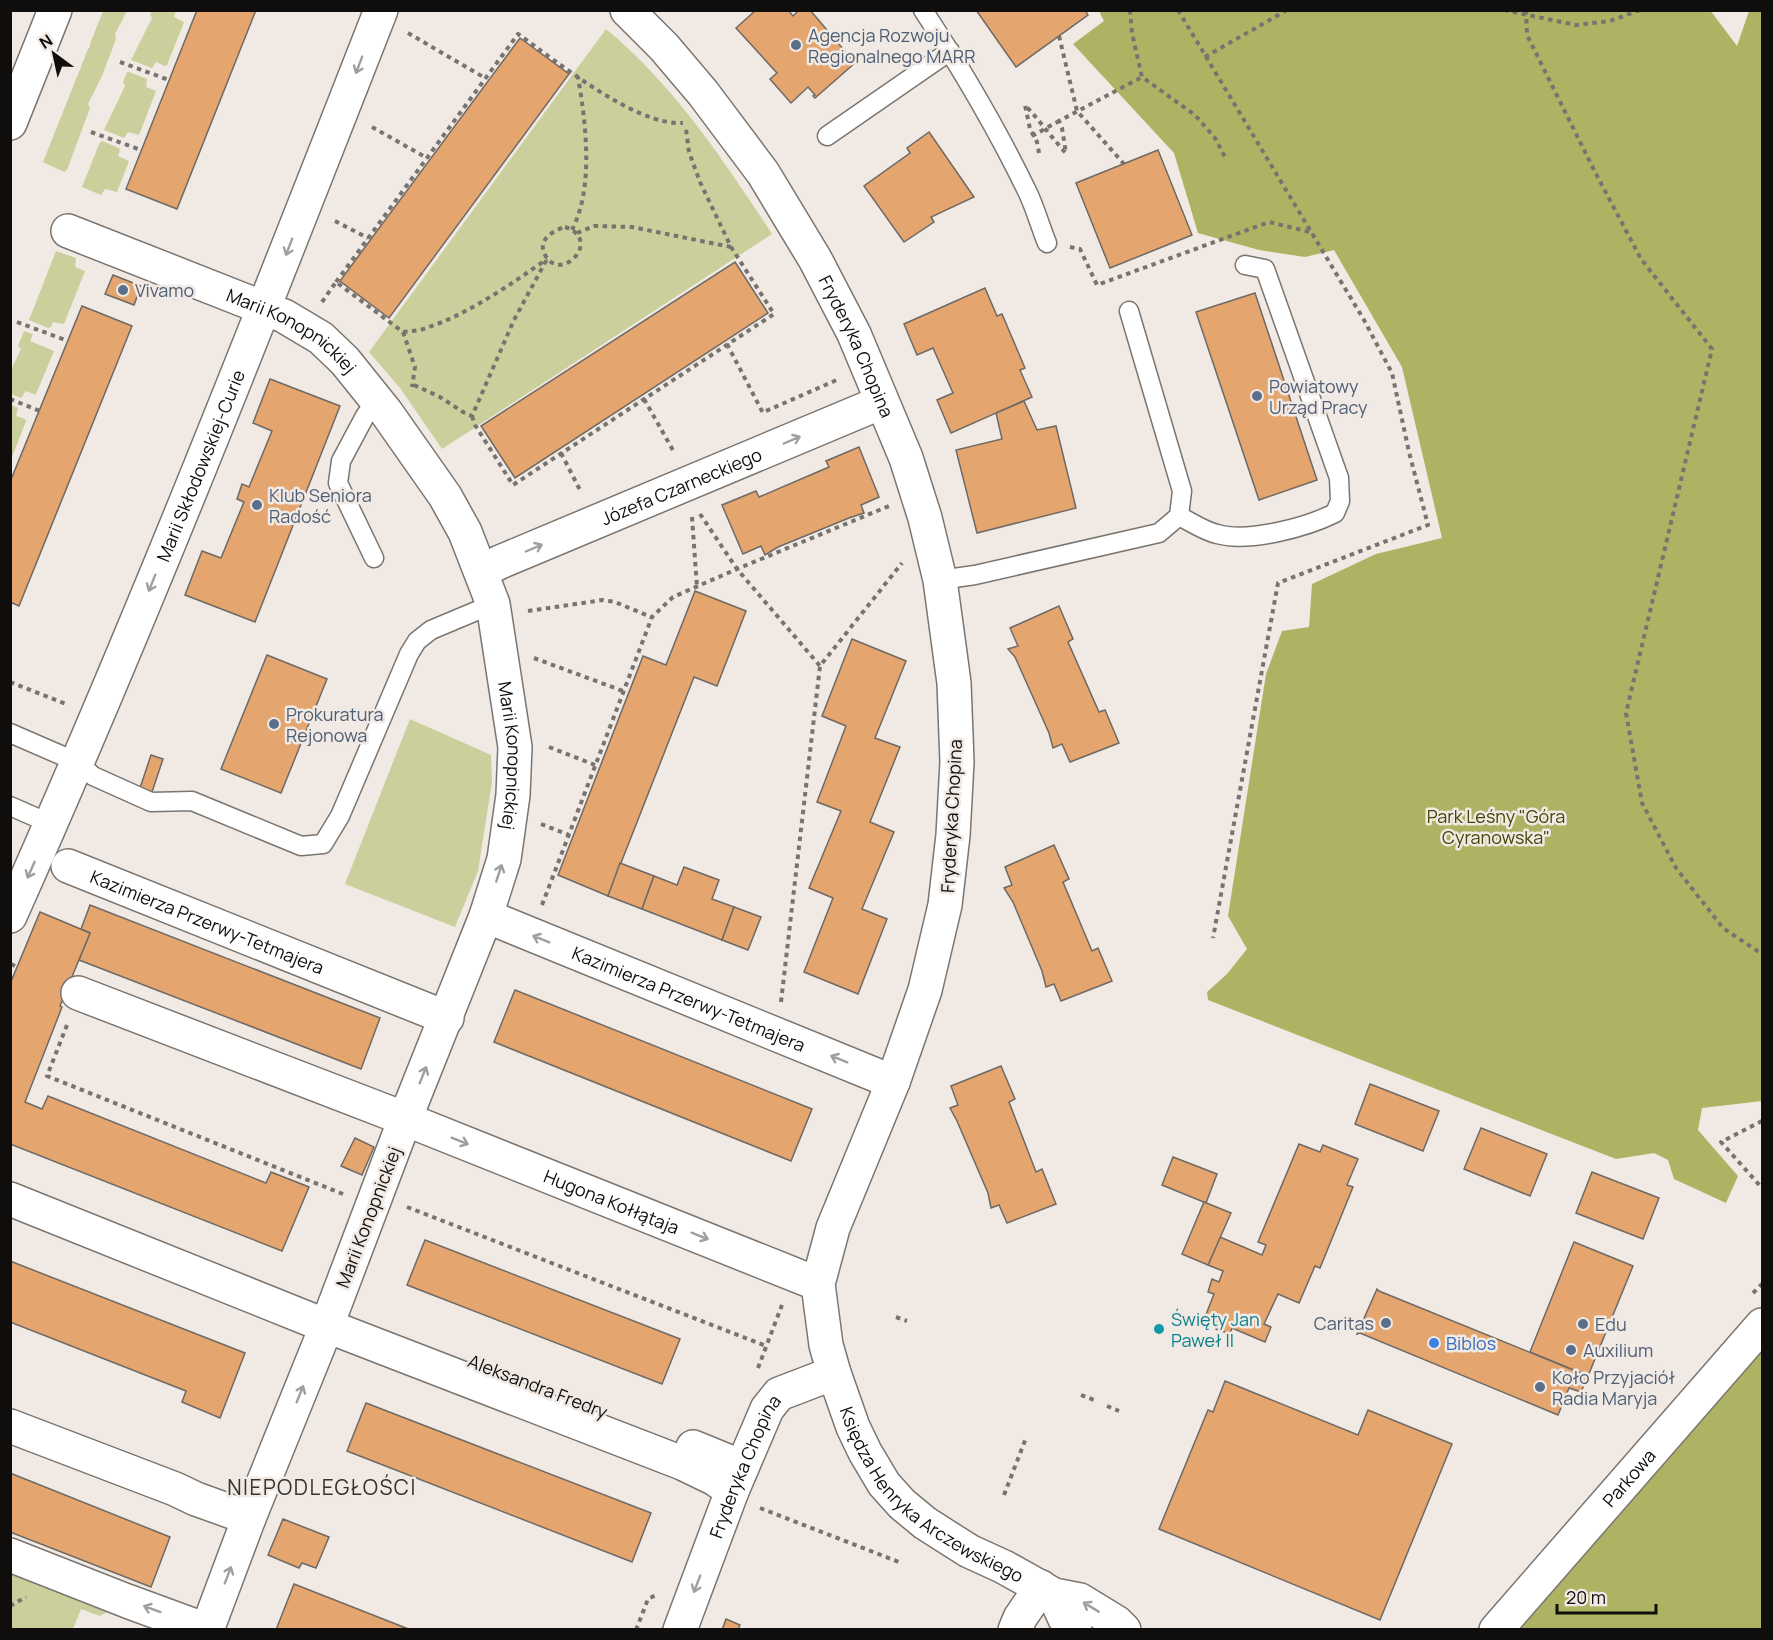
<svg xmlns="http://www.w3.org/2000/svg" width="1773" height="1640" font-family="Manrope,sans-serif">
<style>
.green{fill:#cbcf9b}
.forest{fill:#aeb364}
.building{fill:#e4a56f;stroke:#6f6964;stroke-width:1.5}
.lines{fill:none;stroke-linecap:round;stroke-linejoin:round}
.lane-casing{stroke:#7b7570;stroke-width:21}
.street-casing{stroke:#7b7570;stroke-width:36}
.secondary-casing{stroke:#7b7570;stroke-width:36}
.path{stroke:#77736f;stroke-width:4;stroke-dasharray:4.5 4.5;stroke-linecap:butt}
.lane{stroke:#fff;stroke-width:18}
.street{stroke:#fff;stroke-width:33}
.secondary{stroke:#fff;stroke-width:33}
.oneway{stroke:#9f9f9e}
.service-dot{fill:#5c6f8a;stroke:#f0e9e4;stroke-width:2}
.culture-dot{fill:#0f9aa8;stroke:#f0e9e4;stroke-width:2}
.shop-dot{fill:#3f7fe0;stroke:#f0e9e4;stroke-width:2}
.labels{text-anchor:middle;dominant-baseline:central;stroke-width:5;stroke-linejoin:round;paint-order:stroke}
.service-label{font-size:18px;fill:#4e5e75;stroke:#f0e9e4;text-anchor:start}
.street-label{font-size:18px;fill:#100e0c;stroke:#f0e9e4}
.park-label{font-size:18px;fill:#434607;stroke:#f0e9e4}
.culture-label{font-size:18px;fill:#0d838f;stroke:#f0e9e4;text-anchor:start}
.shop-label{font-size:18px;fill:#366cbe;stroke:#f0e9e4;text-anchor:start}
.quarter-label{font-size:21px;letter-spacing:1.5px;fill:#36312d;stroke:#f0e9e4}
</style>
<rect width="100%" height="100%" fill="#f0e9e4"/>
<g class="green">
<polygon points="152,10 176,11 174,17 184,22 167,65 165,66 156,62 152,68 131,60 152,18 150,15"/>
<polygon points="103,11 127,11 115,34 116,39 102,76 88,104 90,108 67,170 64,172 43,162 88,49 90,47 90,44"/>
<path d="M606 29C674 85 724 161 772 234L442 449 400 388 369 352Z"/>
<polygon points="127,72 129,72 147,79 146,87 156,91 139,135 128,132 124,138 104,130 125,86 123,82"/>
<polygon points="102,141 119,148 120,150 118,156 129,161 117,192 105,189 101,195 82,187 100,142"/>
<polygon points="56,251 76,258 75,267 85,271 64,324 53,322 51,327 48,328 29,320"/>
<polygon points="24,331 33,334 30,341 54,351 36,394 36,395 26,391 21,398 11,394 11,370 20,351 21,349 18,346"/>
<polygon points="11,405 18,408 16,416 25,419 26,421 11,460"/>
<polygon points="410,719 491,755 492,782 478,871 455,927 345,884"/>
<polygon points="10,1563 109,1611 100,1616 81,1609 73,1629 11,1629"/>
</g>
<g class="forest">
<polygon points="1710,10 1737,46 1749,11 1762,11 1762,1101 1702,1108 1698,1130 1738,1176 1726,1203 1674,1179 1668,1160 1654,1153 1616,1159 1208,1000 1207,992 1227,974 1247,949 1228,916 1266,674 1282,631 1309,627 1312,584 1376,554 1442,538 1402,367 1334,250 1305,257 1259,250 1198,233 1174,153 1073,44 1104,21 1099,11"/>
<polygon points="1762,1350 1762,1629 1519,1629"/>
</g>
<g class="building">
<polygon points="256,10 177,209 126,189 197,10"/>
<polygon points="756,10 788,10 793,16 799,10 810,10 855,63 815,98 813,96 815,95 808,87 791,103 770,79 777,73 736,28"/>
<polygon points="976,10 1085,10 1088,15 1016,67"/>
<polygon points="520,38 569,74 389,318 340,281"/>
<polygon points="929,132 974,197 931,217 934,222 904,242 864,186 910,153 907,148"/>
<polygon points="1158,150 1192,235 1110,268 1076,183"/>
<polygon points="735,262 768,313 515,478 481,426"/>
<polygon points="113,275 141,286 134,305 105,294"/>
<polygon points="985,288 997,316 1002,314 1025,368 1020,370 1032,397 951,433 937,400 953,393 933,348 917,355 904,324"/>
<polygon points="1255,293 1317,480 1259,500 1196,312"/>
<polygon points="82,306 132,326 19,606 10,602 10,482"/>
<polygon points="270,379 340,406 255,622 185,595 202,551 221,558 244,502 237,499 242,484 249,487 272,431 253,423"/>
<polygon points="1024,401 1037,430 1056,426 1076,508 977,533 956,450 1002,439 996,413"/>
<polygon points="859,447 879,497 861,505 864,513 849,518 778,547 765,555 761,546 743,554 722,505 756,491 759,497 829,467 826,461"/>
<polygon points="695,591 746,611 717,686 694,677 608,896 558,875 643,656 666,665"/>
<polygon points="1059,606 1073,639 1068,642 1099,712 1105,710 1119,743 1070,762 1062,744 1053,748 1049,733 1015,657 1008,649 1018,646 1010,628"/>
<polygon points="852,639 906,661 875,738 900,747 870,822 894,832 862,909 887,919 858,994 804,972 833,898 809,888 841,811 817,802 846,726 822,716"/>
<polygon points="267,655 327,679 281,793 221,769"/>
<polygon points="151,755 163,759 152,792 140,788"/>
<polygon points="1054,845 1069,879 1063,882 1092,951 1098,948 1112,981 1061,1001 1054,984 1046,987 1042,971 1013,902 1004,888 1012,885 1005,867"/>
<polygon points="620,863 654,876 642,909 608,896"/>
<polygon points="684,867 719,880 712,899 734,907 722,940 642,909 654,876 677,885"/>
<polygon points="90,905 380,1018 361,1069 79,960 90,933 81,929"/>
<polygon points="734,907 761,917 748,950 722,940"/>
<polygon points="40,912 90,933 60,1006 62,1007 25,1102 42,1109 48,1096 266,1183 271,1172 309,1187 282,1251 10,1144 10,984"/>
<polygon points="515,990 812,1109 791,1161 494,1042"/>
<polygon points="1001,1066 1015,1099 1009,1102 1036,1172 1042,1169 1056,1204 1007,1223 999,1205 991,1208 988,1193 957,1121 950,1108 958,1105 951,1086"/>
<polygon points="1370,1084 1439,1111 1423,1151 1355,1124"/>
<polygon points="1481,1128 1547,1154 1530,1196 1464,1169"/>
<polygon points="355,1138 374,1147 362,1175 341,1166"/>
<polygon points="1299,1144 1320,1152 1323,1145 1358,1159 1347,1185 1353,1187 1320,1268 1315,1266 1299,1303 1278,1294 1264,1324 1271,1327 1265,1342 1232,1328 1230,1334 1216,1329 1219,1322 1205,1317 1214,1294 1208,1292 1212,1279 1219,1282 1223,1271 1208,1265 1220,1237 1262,1255 1266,1245 1258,1242"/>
<polygon points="1173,1157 1217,1174 1206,1203 1162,1185"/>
<polygon points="1592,1172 1659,1198 1643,1239 1576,1213"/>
<polygon points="1204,1202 1231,1213 1208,1265 1182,1254"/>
<polygon points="425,1240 680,1339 662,1384 407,1285"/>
<polygon points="1574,1242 1633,1266 1588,1376 1530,1352"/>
<polygon points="10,1261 245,1353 220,1418 182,1402 186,1391 10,1322"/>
<polygon points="1377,1289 1379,1291 1588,1376 1581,1392 1569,1388 1558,1415 1360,1333 1357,1334"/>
<polygon points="1225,1381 1358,1435 1368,1410 1452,1444 1380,1620 1159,1529 1208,1410 1213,1412"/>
<polygon points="366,1403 651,1513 632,1562 347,1451"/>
<polygon points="10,1473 170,1537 151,1587 10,1532"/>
<polygon points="283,1519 329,1537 316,1568 302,1563 299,1568 268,1555"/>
<polygon points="294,1584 411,1630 276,1630"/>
<polygon points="726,1619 740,1625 738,1630 722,1630"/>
</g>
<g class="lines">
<defs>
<g id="lane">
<path d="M923 10C961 68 997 129 1027 191 1035 207 1040 226 1047 243"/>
<polyline points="827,136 950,51"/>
<path d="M1179 516C1191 522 1204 531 1217 534 1249 543 1307 527 1335 513L1340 501 1339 478 1265 269 1245 265"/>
<polyline points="374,558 338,483 341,461 365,416 376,400"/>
<polyline points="940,580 975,575 1159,533 1179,516 1182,491 1129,311"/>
<polyline points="10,733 79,763 93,776 151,802 192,801 301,846 323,844 340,816 409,654 417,641 431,630 493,604"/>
<polyline points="10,806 51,824"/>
</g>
<g id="street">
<path id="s1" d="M68 231 284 316 321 338 345 361 386 412 445 496 465 532 493 604 515 747 513 795 504 859 486 916 405 1119 327 1325 249 1518 207 1630"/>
<path id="s2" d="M481 572 500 562 882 402"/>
<path id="s3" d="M68 866 447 1018"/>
<path id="s4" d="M10 916C143 618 262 314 381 10"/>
<path id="s5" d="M486 916 893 1082"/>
<path id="s6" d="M78 993 390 1113 818 1284"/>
<polyline points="10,1199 309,1319 682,1463 715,1479 732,1491"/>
<polyline points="10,1426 175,1489 196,1499 249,1518"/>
<polyline points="693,1447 742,1467"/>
<polyline points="10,1555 127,1601 206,1630"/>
<path id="s7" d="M680 1630 732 1491 767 1409 779 1394 834 1373"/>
<polyline points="1015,1630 1020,1618 1041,1587"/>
<path id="s8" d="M1496 1630 1762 1325"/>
</g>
<g id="secondary">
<path id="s9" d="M627 10 664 47 703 93 763 173 815 259 854 334 906 458 925 518 940 580 954 683 957 762 953 835 945 905 925 990 893 1082 833 1228 818 1284 826 1345 834 1373 853 1427 865 1452 884 1484 902 1504 925 1523 969 1551 1004 1567 1054 1595 1080 1600 1116 1622 1124 1630"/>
<polyline points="10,123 55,10"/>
<polyline points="1054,1595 1065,1619 1075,1630"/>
</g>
</defs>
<use href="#lane" class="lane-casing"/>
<use href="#street" class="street-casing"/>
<use href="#secondary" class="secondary-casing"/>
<g class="path">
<polyline points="196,10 197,11"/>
<polyline points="1130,10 1132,33 1142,77 1195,115 1215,138 1226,159"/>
<polyline points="1178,10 1364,320 1392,373 1409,452 1428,525 1278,583 1213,938"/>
<polyline points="1504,10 1576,25 1610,21 1640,10"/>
<polyline points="1526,10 1527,35 1594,170 1641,259 1712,349 1626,713 1642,803 1676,868 1723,928 1762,954"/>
<polyline points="408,33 485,78"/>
<polyline points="1059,36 1077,111 1124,164"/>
<polyline points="1205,57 1287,10"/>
<polyline points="120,62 169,80"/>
<polyline points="372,127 427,158"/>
<polyline points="91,132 141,150"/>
<polyline points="1032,136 1059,121"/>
<path d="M1039 153 1037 142 1030 129 1025 105C1040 121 1051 137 1066 153L1062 128 1059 121 1142 77"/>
<polyline points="335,221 368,238"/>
<path d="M565 227C602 239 564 281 547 258 535 242 551 231 565 227Z"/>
<path d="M572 230C594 187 586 124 578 77"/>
<polyline points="577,233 594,226 632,227 731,247"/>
<polyline points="1070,247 1080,249 1097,285 1269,222 1310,232"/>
<path d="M336 282 518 34C558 62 635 126 683 123"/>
<polyline points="322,302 336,282 403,332 415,367 412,387"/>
<polyline points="17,322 68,341"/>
<path d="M403 332C411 331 419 331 426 328 465 316 513 283 547 259"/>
<polyline points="727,344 763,413"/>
<polyline points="414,385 440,397 463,412 472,416 514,320 547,259"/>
<polyline points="10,399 40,411"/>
<polyline points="644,399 674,452"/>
<polyline points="766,411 839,379"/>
<polyline points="472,416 475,425 513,485 774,314 731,247 700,182 689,152 686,129"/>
<polyline points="561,453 581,492"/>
<polyline points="10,480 12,480"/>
<polyline points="700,514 737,569 820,666"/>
<polyline points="692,517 697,587"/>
<polyline points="528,611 603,600 615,602 651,617"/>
<polyline points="534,658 623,691"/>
<polyline points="10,682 66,704"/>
<polyline points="549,747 595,765"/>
<polyline points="541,824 569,835"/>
<polyline points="542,905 652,617 673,597 737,569 889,506"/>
<polyline points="11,964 17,967"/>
<polyline points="781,1002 820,666 902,563"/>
<polyline points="67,1025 47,1076 343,1194"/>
<polyline points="1762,1121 1721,1142 1762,1188"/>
<polyline points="407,1207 766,1346"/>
<polyline points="1753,1293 1762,1284"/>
<polyline points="896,1317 907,1321"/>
<polyline points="758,1368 782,1305"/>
<polyline points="1081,1395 1094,1400"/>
<polyline points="1107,1406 1119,1411"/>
<polyline points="1004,1495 1026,1438"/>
<polyline points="760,1508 899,1562"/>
<polyline points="10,1606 26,1597"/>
<polyline points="636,1630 648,1599 658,1594"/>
</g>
<use href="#lane" class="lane"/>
<use href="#street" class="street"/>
<use href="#secondary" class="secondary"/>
</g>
<defs><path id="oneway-shaft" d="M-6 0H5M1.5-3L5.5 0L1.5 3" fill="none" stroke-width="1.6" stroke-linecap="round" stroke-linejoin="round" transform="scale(1.5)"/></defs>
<g class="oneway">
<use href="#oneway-shaft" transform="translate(359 65) rotate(111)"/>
<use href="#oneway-shaft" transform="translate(289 247) rotate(111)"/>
<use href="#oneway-shaft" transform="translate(792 440) rotate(-23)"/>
<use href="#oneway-shaft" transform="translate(534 548) rotate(-23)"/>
<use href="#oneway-shaft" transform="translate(152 583) rotate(112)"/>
<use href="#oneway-shaft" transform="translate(31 870) rotate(114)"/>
<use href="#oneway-shaft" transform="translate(499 873) rotate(-72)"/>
<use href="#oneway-shaft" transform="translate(541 939) rotate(-158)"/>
<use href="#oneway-shaft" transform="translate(839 1059) rotate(-158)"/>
<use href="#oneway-shaft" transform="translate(423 1075) rotate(-68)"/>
<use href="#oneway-shaft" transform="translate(460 1141) rotate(22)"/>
<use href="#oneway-shaft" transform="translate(700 1236) rotate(22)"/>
<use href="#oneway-shaft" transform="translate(300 1394) rotate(-68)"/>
<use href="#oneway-shaft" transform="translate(228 1575) rotate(-69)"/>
<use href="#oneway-shaft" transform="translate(697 1584) rotate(111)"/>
<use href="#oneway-shaft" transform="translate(1091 1607) rotate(-149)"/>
<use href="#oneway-shaft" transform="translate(152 1609) rotate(-160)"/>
</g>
<g class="service-dot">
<circle cx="796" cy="45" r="6"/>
<circle cx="123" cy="290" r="6"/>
<circle cx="1257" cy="396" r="6"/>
<circle cx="257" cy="505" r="6"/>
<circle cx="274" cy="724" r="6"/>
<circle cx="1386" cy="1323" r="6"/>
<circle cx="1583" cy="1324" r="6"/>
<circle cx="1571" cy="1350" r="6"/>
<circle cx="1540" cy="1387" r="6"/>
</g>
<circle class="culture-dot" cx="1159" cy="1329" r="6"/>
<circle class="shop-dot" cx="1434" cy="1343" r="6"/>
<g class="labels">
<g class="service-label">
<text x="808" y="35">Agencja Rozwoju<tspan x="808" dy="21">Regionalnego MARR</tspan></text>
<text x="135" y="290">Vivamo</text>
<text x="1269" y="386">Powiatowy<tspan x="1269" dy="21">Urząd Pracy</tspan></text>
<text x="269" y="495">Klub Seniora<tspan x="269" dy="21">Radość</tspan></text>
<text x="286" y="714">Prokuratura<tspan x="286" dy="21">Rejonowa</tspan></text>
<text x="1374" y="1323" text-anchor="end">Caritas</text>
<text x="1595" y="1324">Edu</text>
<text x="1583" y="1350">Auxilium</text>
<text x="1552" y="1377">Koło Przyjaciół<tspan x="1552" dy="21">Radia Maryja</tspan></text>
</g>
<g class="street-label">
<text stroke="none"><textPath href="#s1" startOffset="246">Marii Konopnickiej</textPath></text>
<text stroke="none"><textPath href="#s9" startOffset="410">Fryderyka Chopina</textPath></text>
<text stroke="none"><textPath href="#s4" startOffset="489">Marii Skłodowskiej-Curie</textPath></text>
<text stroke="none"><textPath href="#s2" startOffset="218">Józefa Czarneckiego</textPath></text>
<text stroke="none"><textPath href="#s1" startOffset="748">Marii Konopnickiej</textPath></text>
<text transform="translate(951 816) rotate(-87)">Fryderyka Chopina</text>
<text stroke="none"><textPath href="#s3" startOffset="150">Kazimierza Przerwy-Tetmajera</textPath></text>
<text stroke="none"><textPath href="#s5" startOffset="219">Kazimierza Przerwy-Tetmajera</textPath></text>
<text stroke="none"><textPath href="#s6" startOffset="573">Hugona Kołłątaja</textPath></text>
<text transform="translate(368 1217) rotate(-69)">Marii Konopnickiej</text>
<text transform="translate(538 1386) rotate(21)">Aleksandra Fredry</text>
<text stroke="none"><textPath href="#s7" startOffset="176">Fryderyka Chopina</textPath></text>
<text stroke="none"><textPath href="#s8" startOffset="202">Parkowa</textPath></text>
<text stroke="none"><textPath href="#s9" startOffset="1640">Księdza Henryka Arczewskiego</textPath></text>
</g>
<g class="park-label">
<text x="1496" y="816">Park Leśny "Góra<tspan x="1496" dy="21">Cyranowska"</tspan></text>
</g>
<g class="culture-label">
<text x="1171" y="1319">Święty Jan<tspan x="1171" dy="21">Paweł II</tspan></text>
</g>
<g class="shop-label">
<text x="1446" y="1343">Biblos</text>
</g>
<g class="quarter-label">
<text x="322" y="1487">NIEPODLEGŁOŚCI</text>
</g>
</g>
<rect width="1773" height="1640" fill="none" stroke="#100e0c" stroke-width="24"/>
<g transform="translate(54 54) rotate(327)" stroke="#f0e9e4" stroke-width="4.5" paint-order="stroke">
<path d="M0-4.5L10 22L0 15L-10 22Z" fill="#100e0c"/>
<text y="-9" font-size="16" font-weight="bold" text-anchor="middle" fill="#100e0c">N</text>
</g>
<path d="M1557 1604v9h99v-9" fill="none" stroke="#100e0c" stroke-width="3"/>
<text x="1566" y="1604" font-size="18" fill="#100e0c" stroke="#f0e9e4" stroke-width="4.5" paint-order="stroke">20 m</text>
</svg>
